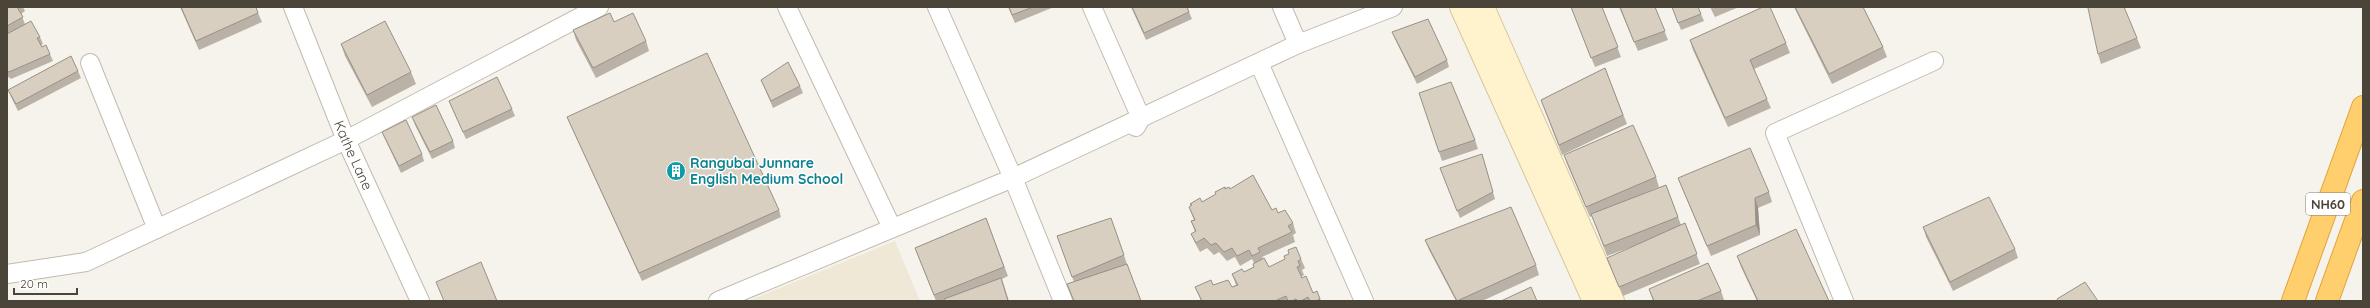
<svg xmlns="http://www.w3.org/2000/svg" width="2370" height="308" font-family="Quicksand,sans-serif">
	<rect width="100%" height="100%" fill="#f6f3ec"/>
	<path fill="#efe8d6" d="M895 241 920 301H748Z"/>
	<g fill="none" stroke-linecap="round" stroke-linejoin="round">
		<g stroke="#c2bbae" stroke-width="20">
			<g id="street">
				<path id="s1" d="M293 7 346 140 420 301"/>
				<path d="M787 7 892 228"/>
				<path d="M1092 7 1141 118 1136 127"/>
				<path d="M1282 7 1298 44"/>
				<path d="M90 63 157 229"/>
				<path d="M1259 63 1364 301"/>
				<path d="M7 274 86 262 346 140 599 7"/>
				<path d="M718 301 1013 178 937 7"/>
				<path d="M1063 301 1013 178 1298 44 1393 7"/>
				<path d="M1844 301 1775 133 1934 61"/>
			</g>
		</g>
		<g stroke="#d6c79b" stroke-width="24">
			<path id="secondary" d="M1461 7 1594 301
				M1483 7 1613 301"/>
		</g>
		<g stroke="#e0a43c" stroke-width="24">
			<path id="highway" d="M2293 301 2363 107
				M2327 301 2363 201"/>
		</g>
		<use href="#street" stroke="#fff" stroke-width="18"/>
		<use href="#secondary" stroke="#fff3cd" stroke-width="22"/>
		<use href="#highway" stroke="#ffcf6e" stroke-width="22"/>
	</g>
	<path fill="#bab2a6" d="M7 7H23L25 11 21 14 25 24 40 37 43 44 41 45 42 47 50 54 53 61 11 79 7 76Z
		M180 7 258 13 262 22 199 50 184 16Z
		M1008 7H1054L1015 23Z
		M1131 7H1187L1192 19 1146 40Z
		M1571 7H1602L1621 57 1595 67Z
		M1619 7H1655L1668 40 1638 51Z
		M1672 7H1698L1704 21 1681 30Z
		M1710 7H1739L1715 17Z
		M1794 7H1863L1883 47 1887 57 1832 84Z
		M614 22 646 41 649 51 596 78 576 40 573 30Z
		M1392 32 1447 60 1449 67 1417 84 1395 39Z
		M2137 38 2141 48 2101 64 2098 54Z
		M1690 40 1786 43 1790 53 1754 69 1767 99 1771 108 1728 127 1693 50Z
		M341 44 411 72 416 84 372 107 345 56Z
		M1605 68 1627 124 1562 155 1541 100Z
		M78 71 81 78 18 111 11 97 8 90Z
		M761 80 800 86 803 93 773 108Z
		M1419 93 1475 140 1478 149 1442 161Z
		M449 101 512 109 515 116 466 139 452 108Z
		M412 117 453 141 455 148 432 159 415 125Z
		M567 117 779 210 781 217 642 281 570 124Z
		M382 132 422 154 424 161 401 173 385 139Z
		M1564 155 1656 177 1659 187 1637 196 1666 185 1681 225 1685 223 1700 264 1623 296 1607 258 1639 244 1607 256 1592 216 1590 217 1567 164Z
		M1484 161 1495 199 1460 218 1440 168Z
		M1678 178 1769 192 1772 202 1758 208 1760 235 1711 256 1682 188Z
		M1225 187 1226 189H1230L1278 213 1293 223 1296 233 1293 235 1295 242 1262 257 1263 259 1269 267 1301 259 1305 268 1302 270 1304 275 1301 277 1313 293 1317 291 1321 301H1201L1195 287 1213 285 1232 287 1236 285 1232 274 1244 272 1254 267V263L1252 259 1240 266 1235 257 1227 261 1219 252 1214 255 1207 248 1200 252 1195 243 1191 234 1195 232 1191 221 1194 220 1189 207 1191 206 1190 204 1202 202 1216 194 1215 192Z
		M986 218 1008 276 1002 279 1009 301H936L915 248Z
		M1111 218 1127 264 1141 301H1074L1067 284 1074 282 1057 236Z
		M1923 227 2015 249 2018 258 1953 291 1926 237Z
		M1425 240 1536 265 1539 275 1482 301H1456L1429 250Z
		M1737 256 1829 301H1757L1741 267Z
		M1649 289 1721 291 1724 300 1722 301H1653Z"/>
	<path fill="#979187" d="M1755 198 1758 208 1760 235 1756 225Z"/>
	<path fill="#d8cfc1" stroke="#979187" d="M7 7H18H17L23 17 7 26Z
		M181 7H256L258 13 196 41Z
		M1009 7H1033L1012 15Z
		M1132 7H1187L1189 12 1144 33Z
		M1571 7H1602L1618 47 1591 58Z
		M1620 7H1655L1665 31 1634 42Z
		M1672 7H1698L1701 14 1678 23Z
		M1763 7H1770L1786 43 1750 60 1767 99 1725 118 1690 40Z
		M1795 7H1863L1883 47 1829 74Z
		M2088 7H2124L2137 38 2098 54 2088 8Z
		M610 13 614 22 633 13 646 41 593 68 573 30Z
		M1428 19 1447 60 1415 77 1392 32Z
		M31 21 40 37 37 38 42 47 46 45 50 54 9 72 7 71V34Z
		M385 21 411 72 367 95 341 44Z
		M707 53 779 210 639 273 567 117Z
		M71 56 78 71 16 104 8 90Z
		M788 62 800 86 771 101 761 80Z
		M1605 68 1623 115 1559 145 1541 100Z
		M497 77 512 109 463 132 449 101Z
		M1451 82 1475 140 1439 152 1419 93Z
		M436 105 453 141 430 152 412 117Z
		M406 120 422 154 399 166 382 132Z
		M1633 125 1656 177 1586 207 1564 155Z
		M1750 148 1769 192 1755 198 1756 225 1707 246 1678 178Z
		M1482 154 1493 192 1457 211 1440 168Z
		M1253 175 1272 210 1276 208 1278 213 1285 210 1293 223 1288 226 1292 232 1258 248 1260 252 1252 256 1249 250 1237 256 1232 248 1224 252 1216 243 1211 245 1204 238 1196 243 1191 234 1196 231 1191 221 1195 220 1189 207 1192 205 1190 204 1200 198 1202 202 1216 194 1215 192 1225 187V189L1229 187 1230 189Z
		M1666 185 1678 217 1604 246 1591 214Z
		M1989 197 2015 249 1950 282 1923 227Z
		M1511 207 1536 265 1457 301 1425 240Z
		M986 218 1004 267 934 295 915 248Z
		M1111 218 1124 255 1072 277 1057 236Z
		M1685 223 1697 254 1619 287 1607 258Z
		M1796 229 1829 301H1758L1737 256Z
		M1296 247 1301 259 1298 261 1300 266 1297 267 1302 278 1306 276 1313 293 1317 291 1320 299 1316 301H1310L1308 297 1301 301H1297L1296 299 1292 301H1288L1286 296 1277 300 1278 301H1202L1195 287 1211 280 1213 285 1228 280 1232 287 1238 285 1232 274 1242 269 1244 272 1254 267 1253 264 1264 258 1269 267 1285 259 1284 256 1289 254 1288 250Z
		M481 262 497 301H444L436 282Z
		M1708 263 1721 291 1697 301H1654L1649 289Z
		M1127 264 1141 301H1074L1067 284Z
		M1001 278 1008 301H945L944 299Z
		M2085 282 2098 301H2058L2057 299Z
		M1531 287 1537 301H1501Z"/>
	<defs>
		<g id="building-disc" transform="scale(1)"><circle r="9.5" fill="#0f9aa8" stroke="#fff"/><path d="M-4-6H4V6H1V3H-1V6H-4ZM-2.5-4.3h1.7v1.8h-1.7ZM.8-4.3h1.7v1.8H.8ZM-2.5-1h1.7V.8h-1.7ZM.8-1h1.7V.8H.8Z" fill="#fff"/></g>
	</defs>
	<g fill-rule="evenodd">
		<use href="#building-disc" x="676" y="171"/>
	</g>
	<g text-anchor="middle" stroke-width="3" stroke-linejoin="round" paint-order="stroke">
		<rect fill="#fff" stroke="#817c74" stroke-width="1" x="2306" y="193" width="44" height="22" rx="3"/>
		<g font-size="13" font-weight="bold" fill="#4b4439">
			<text x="2328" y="209">NH60</text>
		</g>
		<g font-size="14" fill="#4b4439" stroke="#fff">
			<text dy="5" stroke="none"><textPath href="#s1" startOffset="160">Kathe Lane</textPath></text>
		</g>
		<g font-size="14" font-weight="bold" fill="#0d838f" stroke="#fff" text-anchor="start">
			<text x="690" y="168">Rangubai Junnare<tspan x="690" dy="16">English Medium School</tspan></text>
		</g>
	</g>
	<rect width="2370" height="308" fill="none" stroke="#4b4439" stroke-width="16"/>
	<path d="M14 288v6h63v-6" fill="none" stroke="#4b4439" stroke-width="2"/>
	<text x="20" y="288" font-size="12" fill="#4b4439" stroke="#ffffff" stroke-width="3" paint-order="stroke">20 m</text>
</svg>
